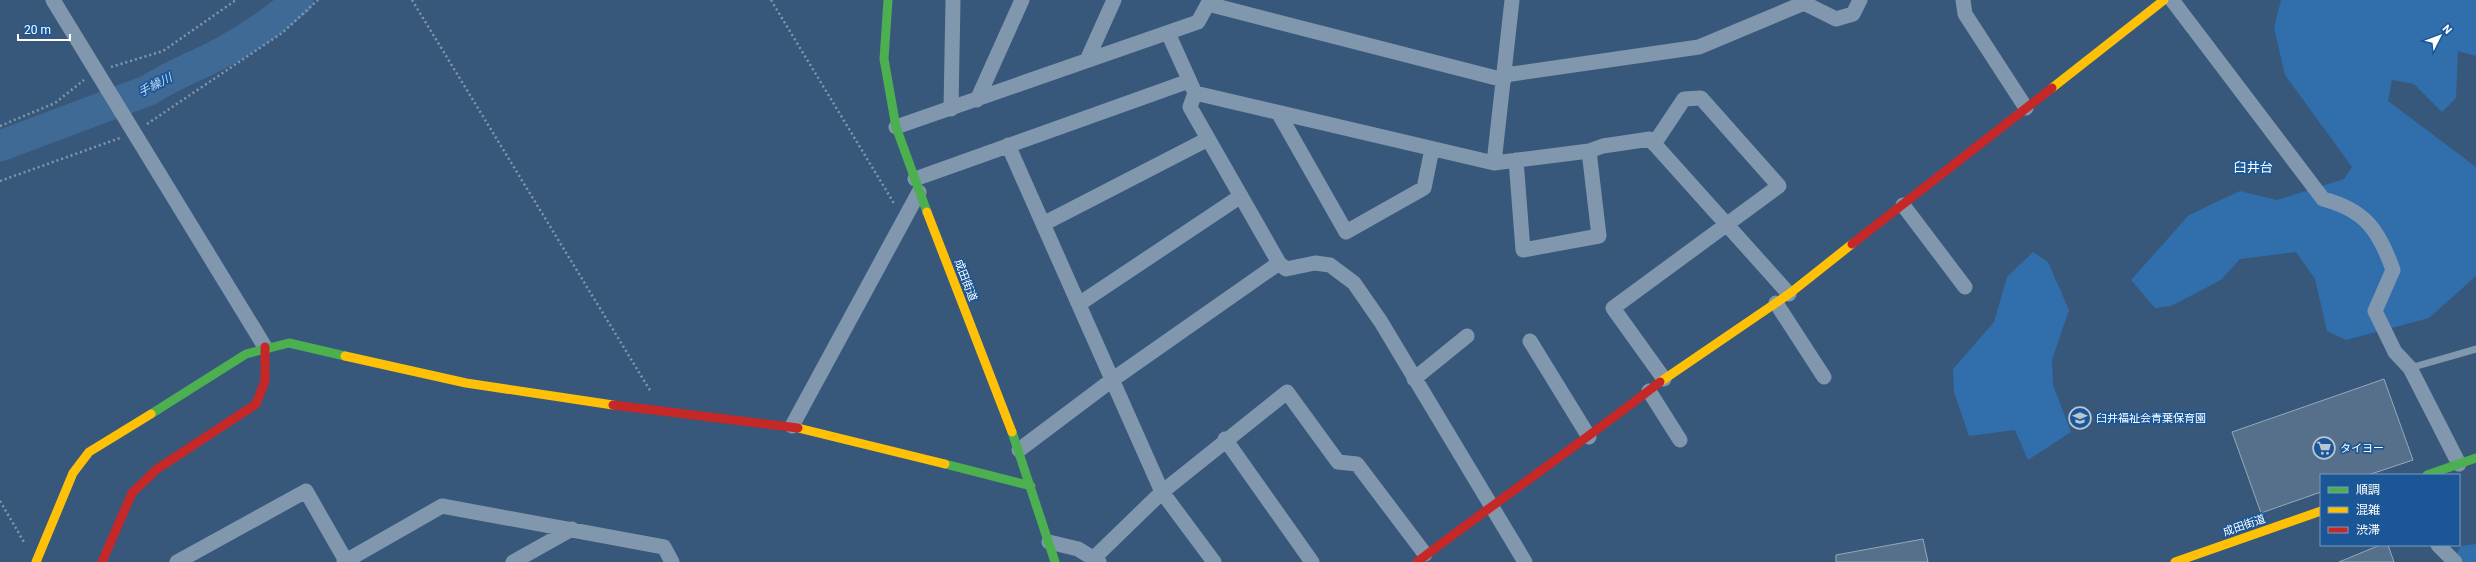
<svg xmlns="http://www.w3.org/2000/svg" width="2476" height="562" font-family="Roboto,'Noto Sans JP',sans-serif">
	<rect width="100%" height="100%" fill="#37587b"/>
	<path fill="#306eac" d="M2281 0H2476V56L2458 51 2456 98 2442 112 2414 84 2392 80 2388 101 2476 167V276L2429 318 2346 340 2327 331 2315 279 2296 252 2240 259 2221 280 2171 306 2155 308 2131 280 2189 215 2240 191 2277 200 2344 179 2352 167 2285 75 2274 28Z
		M2033 252 2048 262 2069 310 2052 360 2053 385 2071 432 2028 460 2015 430 1969 436 1954 392 1953 369 1994 322 2007 277Z
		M2476 544V562H2453L2461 546Z"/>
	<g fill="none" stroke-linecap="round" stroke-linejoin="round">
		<path stroke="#406a96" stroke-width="31" d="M0 146 149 90C173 74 200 65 225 51 251 37 276 19 298 0"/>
	</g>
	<path fill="#56708b" stroke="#95a8bb" d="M2384 379 2413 460 2368 475H2321V492L2261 513 2232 432Z
		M1923 539 1928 562H1836V555Z
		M2380 545H2388L2394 562H2339Z"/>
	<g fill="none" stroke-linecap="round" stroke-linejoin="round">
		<path stroke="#8197ad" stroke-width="2.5" stroke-dasharray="2 3" stroke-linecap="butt" d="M412 0 651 392
			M771 0 895 205
			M111 67 163 51 236 0
			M147 124 282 33 318 0
			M0 126 55 103 84 80
			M0 181 120 138
			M0 501 24 542"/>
		<path stroke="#8197ad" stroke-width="7" d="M2410 368 2476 349"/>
		<path stroke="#8197ad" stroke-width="15" d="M53 0 265 347
			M1963 0 1965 14 2026 108
			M2172 0 2323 199C2365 210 2379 230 2393 270L2375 311 2395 352 2410 368 2459 464
			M1208 4 1504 80
			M1168 33 1195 93 1494 163 1589 151 1603 146 1650 139 1789 294
			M1087 60 1114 0
			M1505 75 1699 47 1804 3 1836 19 1853 14 1860 0
			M977 100 1022 0
			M951 109 953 0
			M1279 114 1346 232 1424 188 1432 149
			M896 127 1198 22 1210 0
			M1654 144 1684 99 1701 98 1779 186 1613 308 1664 379
			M1008 145 1162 492 1214 562
			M1516 160 1523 250 1599 236 1589 151
			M1494 163 1512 0
			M915 179 1189 81
			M1903 205 1965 287
			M1043 224 1208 139
			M1279 263 1286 269 1315 263 1330 265 1354 283 1381 322 1525 562
			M1776 303 1824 377
			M1079 304 1241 196
			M1530 341 1589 437
			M1414 379 1467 336
			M1649 391 1680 440
			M792 426 919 192
			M1225 439 1312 562
			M1019 450 1112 380 1279 263 1190 107 1195 93
			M1049 542 1078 549 1099 562
			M2438 545 2455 562
			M1094 558 1162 492 1287 392 1338 462 1357 464 1425 554
			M177 562 306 491 346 561
			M344 562 442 506 664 547 672 562
			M513 562 572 529"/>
		<path stroke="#4caf50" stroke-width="9" d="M888 0 884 59 896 127 927 212
			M151 414 246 354 289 343 345 356
			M1012 432 1055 562
			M945 464 1031 486
			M2427 475 2476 458"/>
		<path stroke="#ffc107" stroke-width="9" d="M2052 88 2164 0
			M927 212 1012 432
			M345 356 466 383 613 405
			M1660 382 1789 294 1852 244
			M798 428 945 464
			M36 562 73 473 89 452 151 414
			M2175 562 2321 511"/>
		<path stroke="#c62828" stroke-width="9" d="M1852 244 2052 88
			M613 405 798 428
			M102 562 132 493 157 469 256 404 265 381V347
			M1417 562C1497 501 1580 444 1660 382"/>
	</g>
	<defs>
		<g id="school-ring" transform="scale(1.15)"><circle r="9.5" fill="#1b5797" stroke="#b9c5d1" stroke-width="1.5"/><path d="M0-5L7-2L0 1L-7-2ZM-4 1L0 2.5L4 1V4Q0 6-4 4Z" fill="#b9c5d1"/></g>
		<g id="supermarket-ring" transform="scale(1.15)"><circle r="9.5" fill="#1b5797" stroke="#b9c5d1" stroke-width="1.5"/><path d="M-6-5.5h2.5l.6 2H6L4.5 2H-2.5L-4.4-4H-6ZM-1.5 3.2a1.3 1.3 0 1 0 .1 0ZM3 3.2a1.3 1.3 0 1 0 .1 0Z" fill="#b9c5d1"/></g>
	</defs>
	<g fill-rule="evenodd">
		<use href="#school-ring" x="2080" y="418"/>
		<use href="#supermarket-ring" x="2324" y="448"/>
	</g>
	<g text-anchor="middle" stroke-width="3.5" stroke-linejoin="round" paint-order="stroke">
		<g font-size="11" fill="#fff" stroke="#1b5797">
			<text transform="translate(966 280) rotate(69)" y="4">成田街道</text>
			<text transform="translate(2244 525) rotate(-19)" y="4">成田街道</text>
		</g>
		<g font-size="11" fill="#fff" stroke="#1b5797" text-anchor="start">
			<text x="2096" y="422">臼井福祉会青葉保育園</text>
			<text x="2340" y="452">タイヨー</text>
		</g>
		<g font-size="12" font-style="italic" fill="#bbd9f7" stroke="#1b5797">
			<text transform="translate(155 85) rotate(-27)" y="4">手繰川</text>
		</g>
		<g font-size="13" fill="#fff" stroke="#1b5797">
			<text x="2253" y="172">臼井台</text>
		</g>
	</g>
	<rect x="2320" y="474" width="140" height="72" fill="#1b5797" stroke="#769ac1"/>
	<rect x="2328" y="487" width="20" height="6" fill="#4caf50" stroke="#769ac1"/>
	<text x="2356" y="494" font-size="12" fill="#ffffff">順調</text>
	<rect x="2328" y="507" width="20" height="6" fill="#ffc107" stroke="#769ac1"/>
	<text x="2356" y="514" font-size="12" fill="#ffffff">混雑</text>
	<rect x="2328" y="527" width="20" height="6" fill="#c62828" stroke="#769ac1"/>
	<text x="2356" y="534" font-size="12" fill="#ffffff">渋滞</text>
	<g transform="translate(2440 36) rotate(48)" stroke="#1b5797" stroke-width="3" paint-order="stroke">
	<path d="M0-3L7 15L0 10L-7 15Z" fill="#ffffff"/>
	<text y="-6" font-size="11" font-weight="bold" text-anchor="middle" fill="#ffffff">N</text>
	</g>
	<path d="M18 34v6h52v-6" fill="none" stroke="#ffffff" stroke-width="2"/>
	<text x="24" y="34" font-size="12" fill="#ffffff" stroke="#1b5797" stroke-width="3" paint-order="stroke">20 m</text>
</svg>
